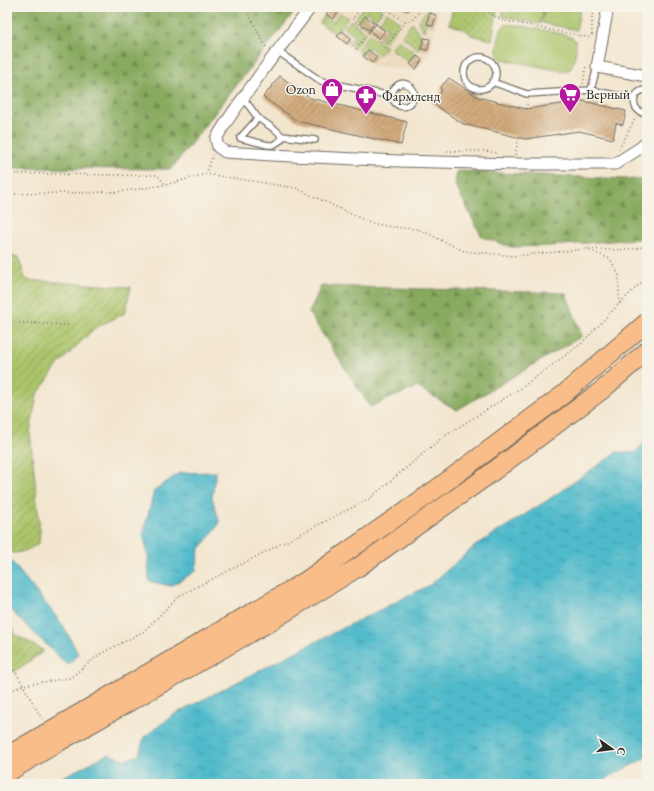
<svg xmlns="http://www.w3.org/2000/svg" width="654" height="791" font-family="'EB Garamond',serif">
	<defs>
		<pattern id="grass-dots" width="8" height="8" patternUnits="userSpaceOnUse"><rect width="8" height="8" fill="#abc46a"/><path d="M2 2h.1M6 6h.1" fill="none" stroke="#8b9f57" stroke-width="1.8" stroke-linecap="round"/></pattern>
		<pattern id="forest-firs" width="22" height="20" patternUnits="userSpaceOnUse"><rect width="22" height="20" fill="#88aa5e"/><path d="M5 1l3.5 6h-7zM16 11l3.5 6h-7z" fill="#6f8b4e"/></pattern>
		<pattern id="garden-furrows" width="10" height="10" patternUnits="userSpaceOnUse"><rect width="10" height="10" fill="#abc46a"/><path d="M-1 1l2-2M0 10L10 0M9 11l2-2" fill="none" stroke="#8b9f57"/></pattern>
		<pattern id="water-ripples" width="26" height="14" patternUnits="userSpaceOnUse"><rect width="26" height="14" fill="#4fbacb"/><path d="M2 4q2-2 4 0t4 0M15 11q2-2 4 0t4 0" fill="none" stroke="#4297a5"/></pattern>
		<pattern id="building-hatch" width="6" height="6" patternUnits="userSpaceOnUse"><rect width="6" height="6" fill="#d2aa7d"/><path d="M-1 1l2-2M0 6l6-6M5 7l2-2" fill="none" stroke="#ab8b67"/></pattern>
	</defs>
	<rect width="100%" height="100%" fill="#f7f3e8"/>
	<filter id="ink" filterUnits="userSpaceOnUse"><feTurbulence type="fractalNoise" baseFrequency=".025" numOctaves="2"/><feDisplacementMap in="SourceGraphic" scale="8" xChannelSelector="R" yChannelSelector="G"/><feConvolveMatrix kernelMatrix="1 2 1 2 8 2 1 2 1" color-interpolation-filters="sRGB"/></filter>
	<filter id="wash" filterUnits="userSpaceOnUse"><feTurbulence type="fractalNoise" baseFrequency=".012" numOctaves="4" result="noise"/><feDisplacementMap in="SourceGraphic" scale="16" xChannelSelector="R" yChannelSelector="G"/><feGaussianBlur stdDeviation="0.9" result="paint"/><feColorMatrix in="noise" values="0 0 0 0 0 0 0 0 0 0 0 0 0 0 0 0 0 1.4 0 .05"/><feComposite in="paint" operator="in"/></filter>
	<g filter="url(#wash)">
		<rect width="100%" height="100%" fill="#f3e6cf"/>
		<path fill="#ead8ba" d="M329 7H439L430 53 416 71 371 65 317 23Z"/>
		<path fill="url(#grass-dots)" stroke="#6b784a" d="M364 7H381L383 9 375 19 367 12 360 22 355 18Z
			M429 7H430L424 31 418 22Z
			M453 7H498L492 40 471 35C466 28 457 27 449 24Z
			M387 12 400 23 385 42 380 38 388 29 379 22Z
			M340 13 348 18 336 34 320 23 325 16 333 22Z
			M351 20 366 33 354 48 349 44 355 36 344 28Z
			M412 23 422 37 419 50 402 36Z
			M369 34 386 47 379 55 369 47 363 55 357 50Z
			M398 40 416 54 409 62 391 49Z"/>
		<path fill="url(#forest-firs)" stroke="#5a6a44" d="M7 7H298L171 169 7 168Z
			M457 171 647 180V238L551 246 511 247 482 237 455 185Z
			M321 286 566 293 582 336 457 410 417 387 370 407 309 313Z"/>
		<path fill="url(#garden-furrows)" stroke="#6b784a" d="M7 255 18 257 26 280 131 287 125 313 95 328 58 365 37 395 30 432 40 531 39 543C30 549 23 553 12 553L7 544Z
			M7 619 16 635 44 651 15 671 7 675Z"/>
		<path fill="#abc46a" stroke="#6b784a" d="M504 7H544L540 24 502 16Z
			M545 7H566L580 10 576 30 542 23Z
			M510 24 564 34C567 36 573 37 575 40 578 45 574 65 570 69 567 71 564 71 561 71L501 59C499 57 497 54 497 51 497 46 500 32 502 28 504 25 507 25 510 24Z"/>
		<path fill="url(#water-ripples)" stroke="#3d727b" d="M647 439V757L611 776 600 784H49L108 754 125 760 139 755 144 737 175 714 313 643 430 585 475 546 548 500 617 452 635 453Z
			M216 472 212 498 220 523 199 550 196 571 171 586 149 581 148 554 143 534 154 491 179 473Z
			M7 556 63 625 78 654 68 665 16 616 7 604Z"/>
		<g id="blocks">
			<path fill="url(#building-hatch)" d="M332 7H337L340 9 333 19 326 14Z
				M402 7H411L408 11Z
				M429 13 436 15 433 26 427 24Z
				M365 16 374 23 369 30 360 23Z
				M376 24 385 31 379 38 370 31Z
				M342 31 351 38 347 44 337 36Z
				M424 38 430 39 428 50 421 49Z
				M368 50 377 57 372 63 363 56Z
				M417 56 422 60 416 69 410 64Z
				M280 76 310 98 407 122 401 145 297 121 263 97Z
				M449 78 478 97 526 109 583 101 626 111 623 125 616 123 613 139 579 131 525 139 463 124 432 103 442 91 440 88Z"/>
		</g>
	</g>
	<g filter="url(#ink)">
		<use href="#blocks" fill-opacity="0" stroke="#716c64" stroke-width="1"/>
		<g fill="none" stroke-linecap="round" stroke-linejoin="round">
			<g stroke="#716c64" stroke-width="8">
				<path id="lane" d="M277 51 321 81 391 96C401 121 426 95 408 85 399 80 393 88 391 96
					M464 73a16 16 0 1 1 32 0a16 16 0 1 1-32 0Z
					M492 82 527 94 591 90 597 67
					M591 90 634 99
					M647 90C631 89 629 112 647 114
					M243 98 258 118 277 131 282 136 281 140 273 145H268L240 138 258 118
					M282 136 315 140"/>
			</g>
			<g stroke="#716c64" stroke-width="13">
				<path id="street" d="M311 7C292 32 272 57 254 83 241 101 227 119 216 139L218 147 225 152 271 155 399 161 517 164H615L640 148 647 142
					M608 7 597 67 647 76"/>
			</g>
			<g stroke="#716c64" stroke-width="20">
				<path id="primary" d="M7 756 304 582 435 490 564 394 647 322
					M7 773 57 743 266 624 357 568 487 476 602 390 647 351"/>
			</g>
			<path stroke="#716c64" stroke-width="1.5" stroke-dasharray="1 3" stroke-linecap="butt" d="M245 7 266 47
				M362 7 352 19 387 45 406 21
				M482 7 501 20 592 38
				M592 35V18L593 7
				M356 49 387 9C393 13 404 25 412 20 416 17 419 11 422 7
				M583 84 586 66
				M526 109 528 102
				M619 149 636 117
				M447 151H485L497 153
				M515 155 519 137
				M7 174C57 173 107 176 157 175L165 184
				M206 174 213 155
				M7 194 117 192 165 185 206 174 296 188 370 223 392 227 418 229 464 251 514 256 587 249 610 259 619 275V304
				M589 249C609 250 628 251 647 246
				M7 322 70 325
				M7 666 15 671 42 719
				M7 693 23 685 70 678 100 654 143 632 179 596 369 499 443 437 521 388 582 343 619 304 647 277"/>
			<use href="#lane" stroke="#fff" stroke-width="5.5"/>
			<use href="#street" stroke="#fff" stroke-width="11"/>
			<use href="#primary" stroke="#f8bd88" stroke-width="18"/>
		</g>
	</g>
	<defs>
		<g id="shop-pin" transform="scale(1.15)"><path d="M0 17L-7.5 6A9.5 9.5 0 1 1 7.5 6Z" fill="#b5179e" stroke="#f7f3e8"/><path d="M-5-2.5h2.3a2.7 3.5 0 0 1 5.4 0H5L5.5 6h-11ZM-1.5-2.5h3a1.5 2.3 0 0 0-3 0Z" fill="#fff"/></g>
		<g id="supermarket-pin" transform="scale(1.15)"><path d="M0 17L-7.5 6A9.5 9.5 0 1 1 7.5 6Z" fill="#b5179e" stroke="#f7f3e8"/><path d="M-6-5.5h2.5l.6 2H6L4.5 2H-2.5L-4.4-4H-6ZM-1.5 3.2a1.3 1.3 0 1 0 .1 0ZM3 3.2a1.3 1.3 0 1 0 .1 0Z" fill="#fff"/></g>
		<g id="pharmacy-pin" transform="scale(1.15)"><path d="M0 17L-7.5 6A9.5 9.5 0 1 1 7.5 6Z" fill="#b5179e" stroke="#f7f3e8"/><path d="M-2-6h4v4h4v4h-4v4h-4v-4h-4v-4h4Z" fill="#fff"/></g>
	</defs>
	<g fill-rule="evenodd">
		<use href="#shop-pin" x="332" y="89"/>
		<use href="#supermarket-pin" x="570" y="94"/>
		<use href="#pharmacy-pin" x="366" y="96"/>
	</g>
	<g text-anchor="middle" stroke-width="3" stroke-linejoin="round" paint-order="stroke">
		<g font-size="14" fill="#2b2b2b" stroke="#f7f3e8" text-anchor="start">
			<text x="316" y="94" text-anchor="end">Ozon</text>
			<text x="586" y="99">Верный</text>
			<text x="382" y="101">Фармленд</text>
		</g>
	</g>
	<rect width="654" height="791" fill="none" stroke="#f7f3e8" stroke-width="24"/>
	<g transform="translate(612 749) rotate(104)" stroke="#f7f3e8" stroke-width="3" paint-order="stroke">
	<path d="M0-3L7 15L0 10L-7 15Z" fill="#2b2b2b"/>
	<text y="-6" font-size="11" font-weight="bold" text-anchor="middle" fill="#2b2b2b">С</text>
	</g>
</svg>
